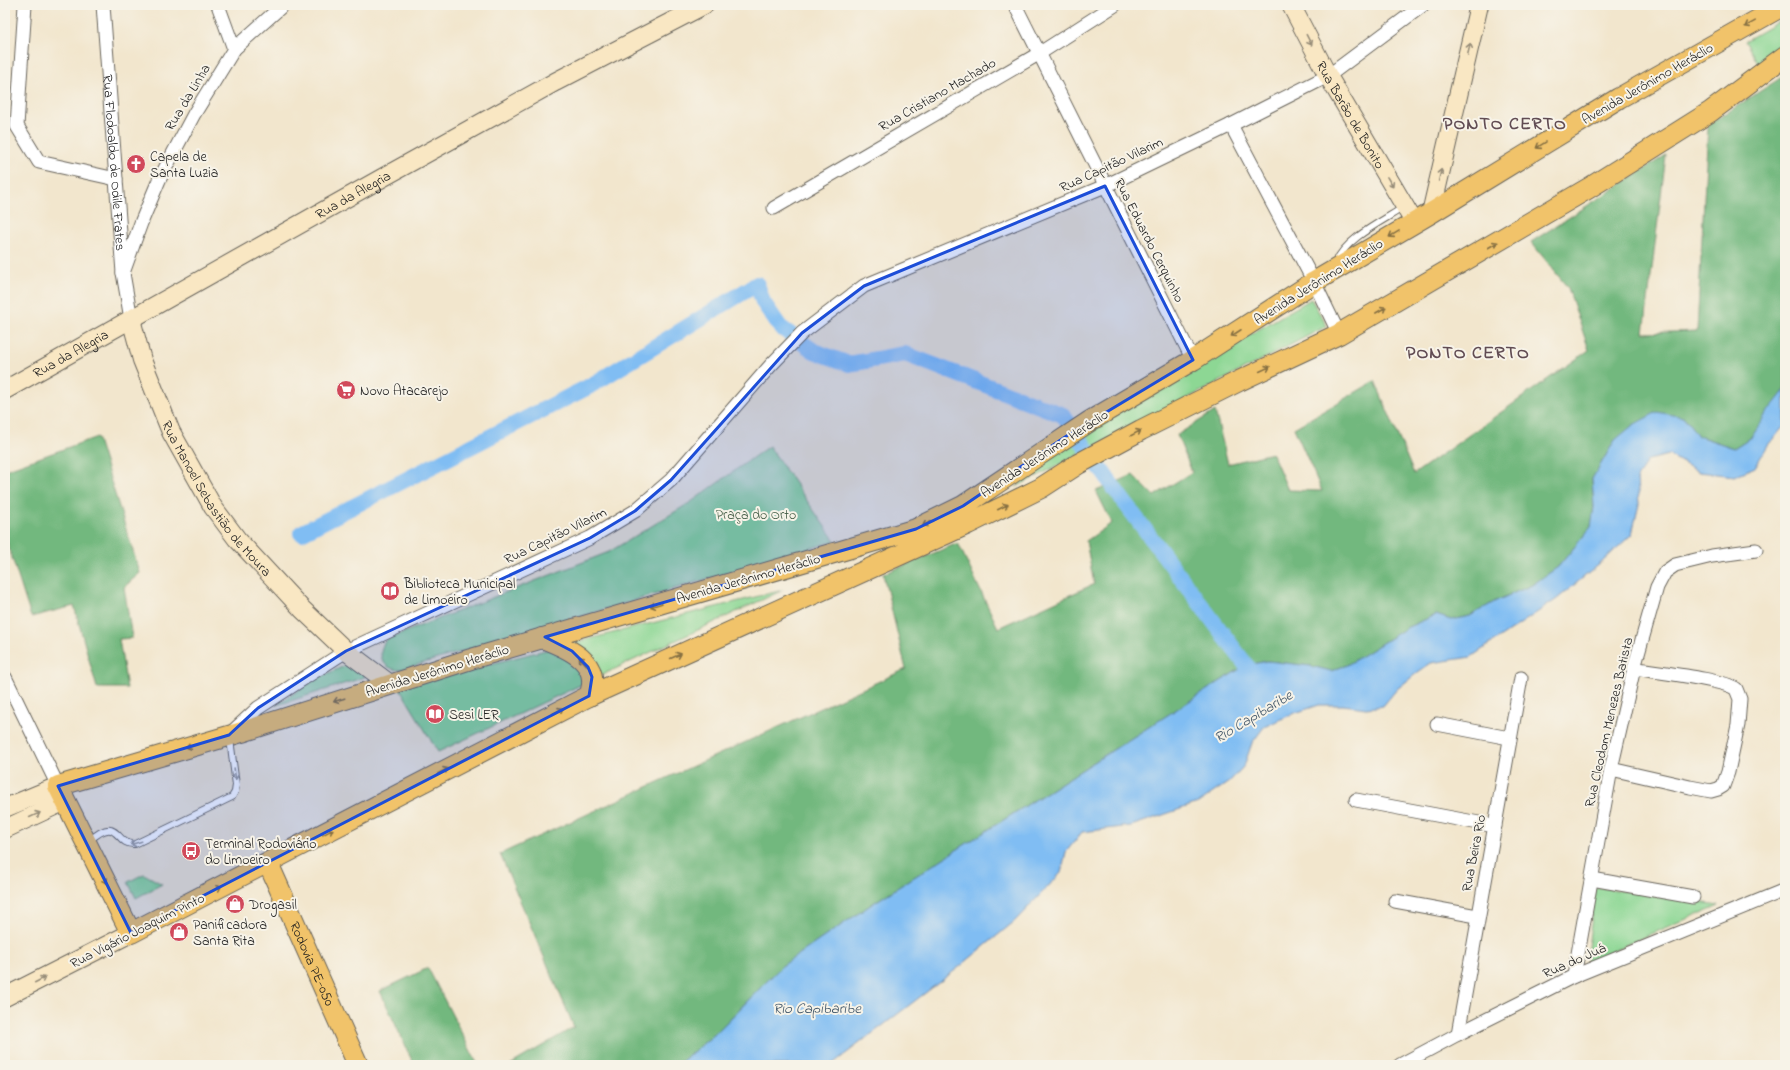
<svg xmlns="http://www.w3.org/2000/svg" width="1790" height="1070" font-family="'Indie Flower',sans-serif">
	<rect width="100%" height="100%" fill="#f7f3e8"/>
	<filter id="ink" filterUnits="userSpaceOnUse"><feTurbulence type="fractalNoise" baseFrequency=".025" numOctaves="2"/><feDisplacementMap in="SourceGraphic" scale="8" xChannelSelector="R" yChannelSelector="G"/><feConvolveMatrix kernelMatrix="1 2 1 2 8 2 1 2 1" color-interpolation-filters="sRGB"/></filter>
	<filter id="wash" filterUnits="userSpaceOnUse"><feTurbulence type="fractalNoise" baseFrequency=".012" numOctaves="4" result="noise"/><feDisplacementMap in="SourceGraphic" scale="16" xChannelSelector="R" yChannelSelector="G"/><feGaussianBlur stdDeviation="0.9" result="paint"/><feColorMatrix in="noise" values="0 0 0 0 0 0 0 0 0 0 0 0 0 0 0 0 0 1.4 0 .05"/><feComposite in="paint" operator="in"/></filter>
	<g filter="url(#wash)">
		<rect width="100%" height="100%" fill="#f2e6cd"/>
		<path fill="#8dd794" stroke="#547a58" d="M1785 18V46L1759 65 1745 41Z
			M1311 299 1327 326 1016 487 1032 470 1103 420Z
			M769 446 835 541 400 670C382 670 375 652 387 639L609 552 691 502Z
			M783 590 438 752 399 687Z
			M347 665H357L363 670 365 677 275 706 315 679Z
			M144 874 162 884 136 898 128 882Z
			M1596 887 1719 905 1586 962Z"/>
		<path fill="#72b87e" stroke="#476a4d" d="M1785 75V390L1751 437 1734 448 1698 436 1684 417 1615 440 1592 479 1594 507 1591 527 1558 567 1532 585 1496 601 1470 616 1451 620 1436 615 1408 627 1347 665 1331 671 1311 666 1268 661 1246 665 872 904 782 966 715 1034 677 1065H510L574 1027 500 854 906 669 883 574 958 543 998 628 1094 584 1086 541 1112 523 1096 491 1133 475 1154 496 1192 472 1177 435 1215 411 1228 464 1272 453 1288 490 1322 491 1294 428 1375 381 1414 474 1589 350 1568 288 1531 242 1666 155 1644 333 1697 331 1708 125Z
			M97 437 140 573 124 587 132 638 119 639 127 688H97L74 606 31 617 5 536V470Z
			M428 968 478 1065H414L380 991Z"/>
		<path fill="#80bdf3" stroke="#4e6c88" d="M1785 390V425L1768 445 1755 467 1734 476 1699 472 1669 455 1648 460 1637 478 1639 504 1632 534 1601 563 1557 599 1471 657 1431 663 1418 672 1397 689 1383 706 1366 708 1343 705H1319L1292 714 1264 727 1252 743 1244 766 1229 782 1198 803 1131 826 1082 832 1066 852 1061 873 1015 921 958 968 831 1065H677L715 1034 782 966 872 904 1246 665 1268 661 1311 666 1331 671 1347 665 1408 627 1436 615 1451 620 1470 616 1496 601 1532 585 1558 567 1591 527 1594 507 1592 479 1615 440 1633 425 1657 412 1684 417 1698 436 1734 448 1751 437 1766 414Z"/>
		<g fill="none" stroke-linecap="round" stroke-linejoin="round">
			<path stroke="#80bdf3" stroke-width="16" d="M301 533 590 386 757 284 763 302 780 327 814 351 849 364 905 354 1063 415 1119 495 1246 665 1260 681"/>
		</g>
	</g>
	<g filter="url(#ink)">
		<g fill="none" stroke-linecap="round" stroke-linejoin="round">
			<g stroke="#67635a" stroke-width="8">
				<path id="lane" d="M1336 262C1346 238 1383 221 1404 207
					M89 841C120 813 114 846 135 844L232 797 235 792 236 785 230 739"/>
			</g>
			<g stroke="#67635a" stroke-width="15">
				<g id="street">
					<path d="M25 5 17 126 39 162 116 179"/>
					<path id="s1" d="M103 5 123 273 131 319"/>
					<path d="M218 5 234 49"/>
					<path d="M1015 5 1193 360"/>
					<path d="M1231 125 1314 282 1339 334"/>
					<path d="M774 208 1040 53 1115 5"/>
					<path d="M123 273 141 223 159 180 194 114 234 49 283 5"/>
					<path d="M5 677 58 786"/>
					<path d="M1437 724 1509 738"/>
					<path d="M232 732 258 708 346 651 590 538 635 511 671 480 771 365 802 333 864 286 1105 186 1231 125 1328 76 1423 5"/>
					<path d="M1611 769 1690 787 1711 791 1718 789 1723 786 1728 772 1738 725 1740 699 1736 689C1723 679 1654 672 1634 668"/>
					<path d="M1356 800 1495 826"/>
					<path d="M1592 879 1693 897"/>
					<path d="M1395 901 1477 916"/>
					<path d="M1574 976 1611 769 1634 668 1657 587 1665 572 1675 565 1712 556 1756 550"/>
					<path d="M1458 1034 1521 678"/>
					<path d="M1400 1065 1458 1034 1574 976 1785 890"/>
				</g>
			</g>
			<g stroke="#67635a" stroke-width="20">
				<g id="secondary">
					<path id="s2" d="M1291 5 1328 76 1414 222"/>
					<path d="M1431 213 1479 5"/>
					<path id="s3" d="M131 319 142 360 171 432 213 507 237 539 302 609 346 651 390 684"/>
					<path id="s4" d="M5 390 382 178 555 82 704 5"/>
					<path d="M5 808 58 786"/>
					<path d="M5 829 65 801"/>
					<path d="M5 997 131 933"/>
				</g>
			</g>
			<g stroke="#67635a" stroke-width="22">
				<g id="primary">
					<path d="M1784 5 1619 98 1431 213 1314 282 1193 360 1090 421 963 506 916 529 471 659 242 732 58 786 131 933 589 696 968 524 1041 488 1078 464 1141 430 1239 381 1339 334 1589 188 1710 112 1785 56"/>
					<path d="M542 638C568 648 603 662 589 696"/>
					<path id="s5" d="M268 863 358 1065"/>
				</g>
			</g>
			<use href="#lane" stroke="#fff" stroke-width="6"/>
			<use href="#street" stroke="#fff" stroke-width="13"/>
			<use href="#secondary" stroke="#f9e7c3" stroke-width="18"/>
			<use href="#primary" stroke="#f1c36a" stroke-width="20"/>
		</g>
		<defs><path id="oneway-shaft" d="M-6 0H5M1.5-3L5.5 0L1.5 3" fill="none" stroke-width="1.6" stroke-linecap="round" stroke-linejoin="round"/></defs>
		<g stroke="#867043">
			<use href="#oneway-shaft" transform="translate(1750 24) rotate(151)"/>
			<use href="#oneway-shaft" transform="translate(1541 145) rotate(148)"/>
			<use href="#oneway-shaft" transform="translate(1394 234) rotate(149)"/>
			<use href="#oneway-shaft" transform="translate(1493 245) rotate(-30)"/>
			<use href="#oneway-shaft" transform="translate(1381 310) rotate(-30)"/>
			<use href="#oneway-shaft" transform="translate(1236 333) rotate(147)"/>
			<use href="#oneway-shaft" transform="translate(1265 369) rotate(-25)"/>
			<use href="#oneway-shaft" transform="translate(1136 433) rotate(-28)"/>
			<use href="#oneway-shaft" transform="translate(1003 507) rotate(-27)"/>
			<use href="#oneway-shaft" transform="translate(928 523) rotate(155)"/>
			<use href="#oneway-shaft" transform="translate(656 605) rotate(164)"/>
			<use href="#oneway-shaft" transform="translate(676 656) rotate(-24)"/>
			<use href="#oneway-shaft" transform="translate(583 661) rotate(-133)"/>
			<use href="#oneway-shaft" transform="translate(339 700) rotate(162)"/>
			<use href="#oneway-shaft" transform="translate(558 711) rotate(-27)"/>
			<use href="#oneway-shaft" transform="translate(192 746) rotate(164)"/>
			<use href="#oneway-shaft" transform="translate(443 771) rotate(-28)"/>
			<use href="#oneway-shaft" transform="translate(328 832) rotate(-28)"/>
			<use href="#oneway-shaft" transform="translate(104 878) rotate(63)"/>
			<use href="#oneway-shaft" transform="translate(216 889) rotate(-27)"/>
		</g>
		<g stroke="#968c78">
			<use href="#oneway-shaft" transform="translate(1309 40) rotate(63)"/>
			<use href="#oneway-shaft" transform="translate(1469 49) rotate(-77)"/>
			<use href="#oneway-shaft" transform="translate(1440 175) rotate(-77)"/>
			<use href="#oneway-shaft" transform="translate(1390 182) rotate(59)"/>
			<use href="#oneway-shaft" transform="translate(35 815) rotate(-25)"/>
			<use href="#oneway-shaft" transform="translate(40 980) rotate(-27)"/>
		</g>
		<g stroke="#999">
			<use href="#oneway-shaft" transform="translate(235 774) rotate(82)"/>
			<use href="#oneway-shaft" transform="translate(136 843) rotate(163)"/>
		</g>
	</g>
	<path fill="#1d4ed8" fill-opacity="0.2" stroke="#1d4ed8" stroke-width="3" stroke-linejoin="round" d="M1105 186 1193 360 1065 437 963 506 916 529 545 637 572 651 588 667 592 677 589 696 131 933 58 786 229 735 258 708 346 651 590 538 635 511 671 480 802 333 864 286Z"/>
	<defs>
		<g id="church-disc" transform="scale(1)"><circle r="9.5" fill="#d1495b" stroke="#f7f3e8"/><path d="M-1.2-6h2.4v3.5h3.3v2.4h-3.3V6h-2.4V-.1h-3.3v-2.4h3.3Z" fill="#fff"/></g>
		<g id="supermarket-disc" transform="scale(1)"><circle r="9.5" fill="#d1495b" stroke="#f7f3e8"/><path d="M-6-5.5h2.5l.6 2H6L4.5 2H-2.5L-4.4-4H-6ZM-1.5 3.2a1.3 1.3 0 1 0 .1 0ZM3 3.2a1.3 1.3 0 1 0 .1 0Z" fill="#fff"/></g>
		<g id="library-disc" transform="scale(1)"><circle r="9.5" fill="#d1495b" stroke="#f7f3e8"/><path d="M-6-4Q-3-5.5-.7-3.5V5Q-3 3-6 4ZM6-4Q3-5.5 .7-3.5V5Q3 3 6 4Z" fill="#fff"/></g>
		<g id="bus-disc" transform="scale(1)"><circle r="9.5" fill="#d1495b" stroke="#f7f3e8"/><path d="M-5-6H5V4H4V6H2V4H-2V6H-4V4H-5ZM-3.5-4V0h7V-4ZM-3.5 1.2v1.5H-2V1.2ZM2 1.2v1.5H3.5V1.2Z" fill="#fff"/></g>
		<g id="shop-disc" transform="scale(1)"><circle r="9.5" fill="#d1495b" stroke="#f7f3e8"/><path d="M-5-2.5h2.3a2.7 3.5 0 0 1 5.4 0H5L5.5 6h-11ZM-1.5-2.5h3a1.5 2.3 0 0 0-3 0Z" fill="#fff"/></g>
	</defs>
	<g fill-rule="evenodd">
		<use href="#church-disc" x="136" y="164"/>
		<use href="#supermarket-disc" x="346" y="390"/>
		<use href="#library-disc" x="390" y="591"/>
		<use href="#library-disc" x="435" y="714"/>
		<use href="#bus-disc" x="191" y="851"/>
		<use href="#shop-disc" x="235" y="904"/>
		<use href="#shop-disc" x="179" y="932"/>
	</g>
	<g text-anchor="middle" stroke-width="4" stroke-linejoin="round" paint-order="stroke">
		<g font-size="14" fill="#1c1c1c" stroke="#f7f3e8">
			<text transform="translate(1647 83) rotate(-30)" y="5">Avenida Jerônimo Heráclio</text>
			<text transform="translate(937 94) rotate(-30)" y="5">Rua Cristiano Machado</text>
			<text transform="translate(187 97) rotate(-59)" y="5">Rua da Linha</text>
			<text dy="5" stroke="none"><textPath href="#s2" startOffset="125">Rua Barão de Bonito</textPath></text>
			<text dy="5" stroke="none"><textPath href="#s1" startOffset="158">Rua Flodoaldo de Odile Frates</textPath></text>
			<text transform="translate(1111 164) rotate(-25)" y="5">Rua Capitão Vilarim</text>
			<text dy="5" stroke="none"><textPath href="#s4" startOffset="399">Rua da Alegria</textPath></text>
			<text transform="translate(1150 240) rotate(63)" y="5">Rua Eduardo Cerquinho</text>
			<text transform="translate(1318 281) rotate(-32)" y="5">Avenida Jerônimo Heráclio</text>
			<text dy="5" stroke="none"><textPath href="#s4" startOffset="75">Rua da Alegria</textPath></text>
			<text transform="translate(1044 453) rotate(-33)" y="5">Avenida Jerônimo Heráclio</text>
			<text dy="5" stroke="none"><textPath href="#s3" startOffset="201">Rua Manoel Sebastião de Moura</textPath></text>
			<text transform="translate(555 535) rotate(-26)" y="5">Rua Capitão Vilarim</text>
			<text transform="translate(748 578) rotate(-16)" y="5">Avenida Jerônimo Heráclio</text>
			<text transform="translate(437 670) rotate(-17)" y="5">Avenida Jerônimo Heráclio</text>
			<text transform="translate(1608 722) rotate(-77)" y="5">Rua Cleodom Menezes Batista</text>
			<text transform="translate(1473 853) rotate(-79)" y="5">Rua Beira Rio</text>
			<text transform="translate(137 930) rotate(-27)" y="5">Rua Vigário Joaquim Pinto</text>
			<text transform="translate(1574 960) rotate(-24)" y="5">Rua do Juá</text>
			<text dy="5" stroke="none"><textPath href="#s5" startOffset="110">Rodovia PE-050</textPath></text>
		</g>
		<g font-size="14" fill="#1c1c1c" stroke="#f7f3e8" text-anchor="start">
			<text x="150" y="161">Capela de<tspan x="150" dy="16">Santa Luzia</tspan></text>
			<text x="360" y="395">Novo Atacarejo</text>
			<text x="404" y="588">Biblioteca Municipal<tspan x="404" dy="16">de Limoeiro</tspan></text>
			<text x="449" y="719">Sesi LER</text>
			<text x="205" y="848">Terminal Rodoviário<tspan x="205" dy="16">do Limoeiro</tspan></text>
			<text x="249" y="909">Drogasil</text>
			<text x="193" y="929">Panificadora<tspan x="193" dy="16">Santa Rita</tspan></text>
		</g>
		<g font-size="14" fill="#445d46" stroke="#f7f3e8">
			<text x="756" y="519">Praça do Orto</text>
		</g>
		<g font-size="15" font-style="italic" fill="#3f5467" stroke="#f7f3e8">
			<text transform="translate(1253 716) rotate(-31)" y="5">Rio Capibaribe</text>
			<text x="817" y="1013">Rio Capibaribe</text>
		</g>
		<g font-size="18" font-weight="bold" letter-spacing="1" fill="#614c53" stroke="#f7f3e8">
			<text x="1505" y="129">PONTO CERTO</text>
			<text x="1468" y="358">PONTO CERTO</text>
		</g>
	</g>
	<rect width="1790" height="1070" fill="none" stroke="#f7f3e8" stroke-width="20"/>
</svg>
